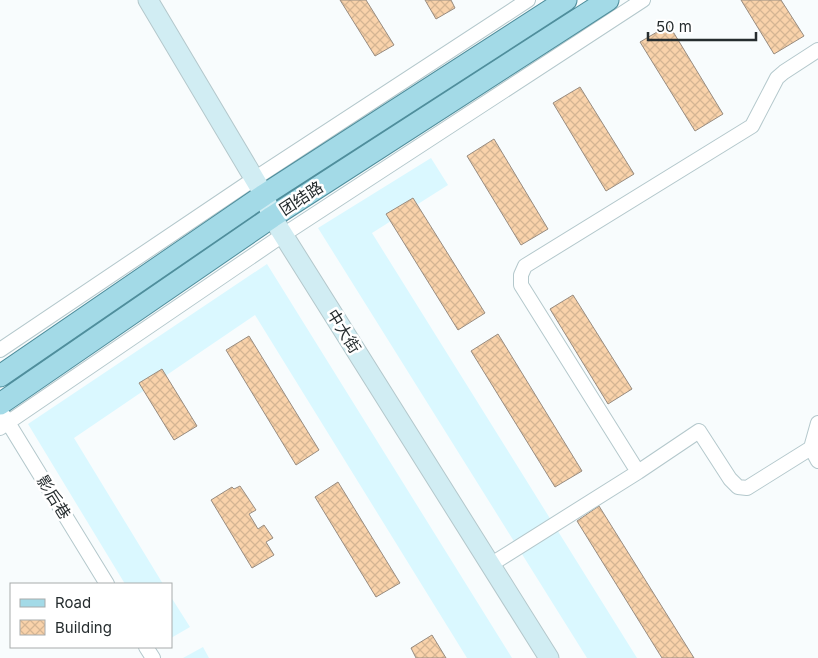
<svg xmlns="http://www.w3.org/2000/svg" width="818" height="658" font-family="Inter,'Noto Sans SC',sans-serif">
	<defs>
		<pattern id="building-cross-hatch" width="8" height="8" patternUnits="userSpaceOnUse" patternTransform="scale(1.25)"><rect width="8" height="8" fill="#f9d2aa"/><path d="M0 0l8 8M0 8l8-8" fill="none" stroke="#d5b593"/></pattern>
	</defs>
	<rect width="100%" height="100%" fill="#f8fcfd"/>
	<path fill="#daf8ff" d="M431 158 448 185 372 233 637 658H587L318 228Z
		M267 264 512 658H467L255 315 74 438 163 584H125L28 424Z
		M171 597 190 627 171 638Z
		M203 647 209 658H183Z"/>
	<path fill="url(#building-cross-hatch)" stroke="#988c80" d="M340 0H366L394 45 375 56Z
		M425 0H451L455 8 436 19Z
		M741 0H781L804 36 774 54Z
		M669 25 723 114 695 131 640 42Z
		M580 87 634 174 606 191 553 103Z
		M494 139 548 229 521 245 467 156Z
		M413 198 485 313 458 330 386 214Z
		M573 295 632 389 608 404 550 309Z
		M498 334 582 471 555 487 471 351Z
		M249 336 319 450 296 465 226 350Z
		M162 369 197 426 174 440 139 383Z
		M338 482 400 583 376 597 315 497Z
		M240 486 256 510 249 514 258 529 264 525 273 538 266 542 274 555 252 568 211 500 232 487 234 489Z
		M599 506 694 658H662L577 521Z
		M432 635 446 658H416L411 648Z"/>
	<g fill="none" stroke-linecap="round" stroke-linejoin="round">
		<g stroke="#b4c8cc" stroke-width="16">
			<path id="minor" d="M0 350 254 179 528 0
				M4 416 107 584
				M0 428 283 235 643 0
				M811 448 818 461
				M638 472 521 285V275L525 266 752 126 777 78 784 72 818 50
				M490 565 638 472 699 431 730 479 738 487 747 488 811 448 818 423
				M146 647 153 658"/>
		</g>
		<g stroke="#b4c8cc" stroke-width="21">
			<path id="secondary" d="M148 0 264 195 272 217 549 658"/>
		</g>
		<g stroke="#4f8e9c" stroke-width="23">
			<path id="primary" d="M0 376 264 195 566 0
				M0 404 272 217 608 0"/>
		</g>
		<use href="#minor" stroke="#fff" stroke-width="14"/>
		<use href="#secondary" stroke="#d1edf3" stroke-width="19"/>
		<use href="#primary" stroke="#a3dae7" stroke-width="21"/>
	</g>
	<g text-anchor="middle" stroke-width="5" stroke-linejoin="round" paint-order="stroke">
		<g font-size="16" fill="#262d2f" stroke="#fff">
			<text transform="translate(301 198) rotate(-33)" y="6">团结路</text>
			<text transform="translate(344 331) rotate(58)" y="6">中大街</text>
			<text transform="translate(54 497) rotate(58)" y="6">影后巷</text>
		</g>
	</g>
	<rect x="10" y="583" width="162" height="65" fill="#ffffff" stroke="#a8abac"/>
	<rect x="20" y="599" width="25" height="8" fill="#a3dae7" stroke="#a8abac"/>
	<text x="55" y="608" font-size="15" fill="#262d2f">Road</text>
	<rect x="20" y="620" width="25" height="15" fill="url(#building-cross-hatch)" stroke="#a8abac"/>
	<text x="55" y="633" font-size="15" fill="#262d2f">Building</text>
	<path d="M648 32v8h108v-8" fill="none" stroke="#262d2f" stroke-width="2.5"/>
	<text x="656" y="32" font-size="15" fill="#262d2f" stroke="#ffffff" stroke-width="4" paint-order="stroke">50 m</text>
</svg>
